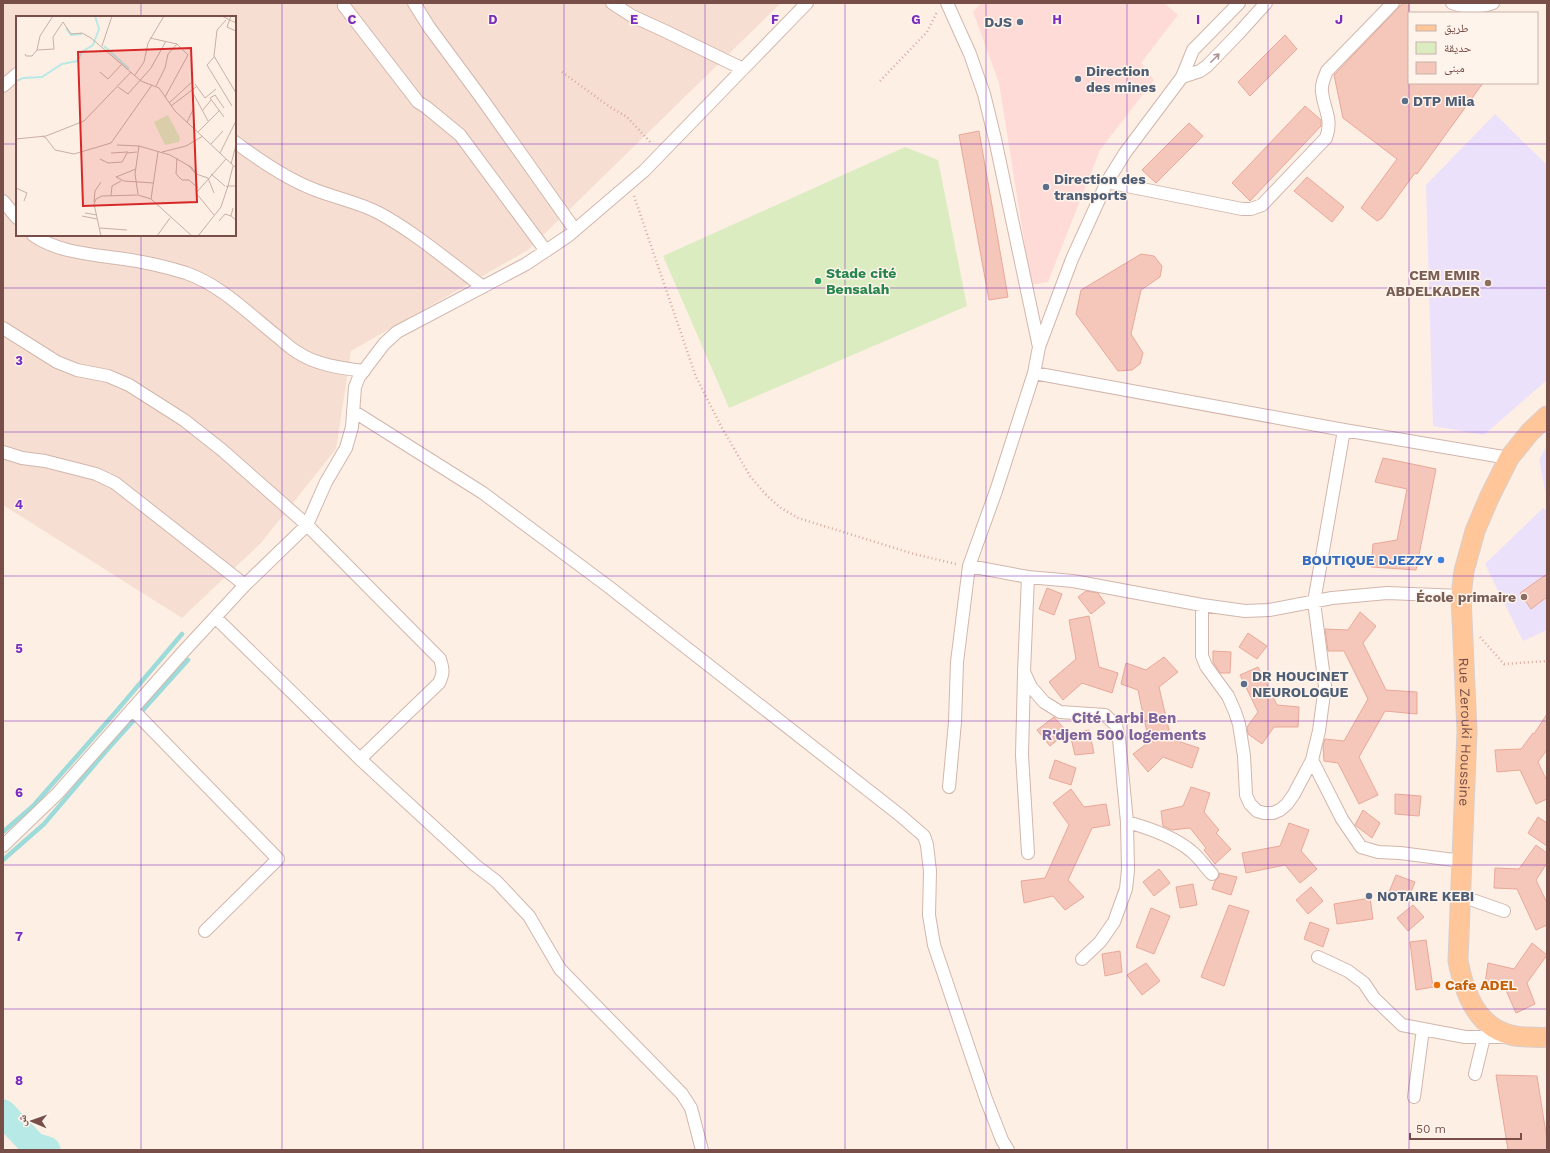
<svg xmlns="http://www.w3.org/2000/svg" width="1550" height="1153" font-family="'Work Sans','Noto Naskh Arabic',sans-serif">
	<rect width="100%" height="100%" fill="#feefe4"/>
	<path fill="#f6dfd2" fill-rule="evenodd" d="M3 3H781L528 250 351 351 336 449 261 543 182 618 3 505ZM17 17H235V235H17Z"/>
	<path fill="#ffdbd7" d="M981 3H1164L1178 15 1141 63 1154 80 1100 150 1048 282 1031 285 999 83 973 12Z"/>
	<path fill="#ece1fa" d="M1495 114 1547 165V380L1484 435 1433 426 1426 185Z
		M1547 445V500L1539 460Z
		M1543 508 1547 511V630L1523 641 1485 564Z"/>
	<path fill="#dbecc1" d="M905 147 938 160 967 306 729 408 663 256Z"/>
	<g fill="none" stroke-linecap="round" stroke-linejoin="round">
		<path stroke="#9cdbd9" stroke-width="4.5" d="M3 832 33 806 114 714 182 634
			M3 860 44 824 107 750 188 660"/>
		<path stroke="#b7e9e6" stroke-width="27" d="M3 1113 34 1146 47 1150"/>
	</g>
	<path fill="#f5c6ba" stroke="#e9a899" d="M1403 3H1409V83H1483L1417 174 1415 173 1382 218 1377 221 1361 208 1397 159 1343 118 1334 75Z
		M1285 35 1297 49 1250 96 1238 82Z
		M1305 106 1321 120V126L1250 201 1232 183Z
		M1189 123 1203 136 1156 183 1142 170Z
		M979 131 1008 297 989 300 959 135Z
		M1307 177 1344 207 1332 222 1294 191Z
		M1141 254 1154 256 1162 266 1160 277 1141 290 1131 334 1143 353 1140 364 1132 370 1118 371 1076 314 1081 290Z
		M1383 458 1436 469 1416 570 1371 567 1373 544 1397 540 1407 489 1375 482Z
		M1547 574V597L1531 609 1520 593Z
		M1047 588 1062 594 1054 615 1039 609Z
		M1086 591 1098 593 1105 603 1091 614 1078 597Z
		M1360 612 1376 626 1363 643 1386 690 1417 692V714L1385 711 1359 757 1378 795 1359 804 1338 763 1324 761 1323 745 1325 739 1344 741 1368 699 1344 651H1328L1325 629 1348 630Z
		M1089 616 1099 667 1118 673 1112 693 1082 683 1063 700 1049 682 1076 659 1069 620Z
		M1248 633 1267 646 1257 659 1239 647Z
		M1213 651 1231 652 1230 673H1220L1213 662Z
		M1164 657 1178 672 1159 687 1171 739 1199 748 1192 768 1163 757 1148 772 1133 754 1149 742 1138 690 1121 684 1126 663 1146 670Z
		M1258 667 1277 705 1299 707 1298 727H1274L1262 744 1248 734 1247 727 1258 712 1240 675Z
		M1547 714V750L1538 762 1547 781V799L1536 804 1520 770 1497 772 1495 750 1521 749 1533 733 1534 734Z
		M1054 717 1067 732 1050 746 1037 730Z
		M1089 730 1094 753 1075 755 1070 734Z
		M1055 760 1076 768 1071 785 1049 778Z
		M1191 787 1210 793 1204 812 1219 830 1216 833 1231 849 1215 864 1204 850 1206 848 1190 828 1172 830 1163 826 1161 811 1183 806Z
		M1071 789 1084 807 1106 804 1110 825 1092 828 1068 880 1084 897 1065 910 1053 896 1024 903 1021 881 1045 878 1069 825 1053 803Z
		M1395 794 1421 796 1419 816 1395 814Z
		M1363 810 1380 823 1372 838 1355 825Z
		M1538 817 1547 823V846L1528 833Z
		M1289 823 1309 830 1301 851 1317 869 1300 883 1285 865 1246 873 1242 853 1280 846Z
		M1536 845 1547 853V863L1536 880 1547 903V925L1536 930 1517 889 1494 888 1495 868 1519 869Z
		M1159 869 1170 883 1154 896 1143 882Z
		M1219 873 1237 877 1231 895 1212 889 1215 881 1219 877Z
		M1396 875 1415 882 1408 899 1389 892Z
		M1193 884 1197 905 1180 908 1176 887Z
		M1311 887 1323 901 1308 914 1296 900Z
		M1370 898 1373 919 1337 924 1334 904Z
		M1229 905 1249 911 1224 986 1201 977Z
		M1413 905 1424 917 1408 931 1397 918Z
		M1151 908 1170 916 1154 954 1136 947Z
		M1310 922 1329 929 1323 947 1304 939Z
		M1426 940 1433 987 1416 990 1410 942Z
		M1532 943 1547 955 1527 983 1535 1004 1516 1013 1505 988 1485 984 1488 963 1514 969Z
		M1120 951 1122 972 1105 976 1102 954Z
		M1146 963 1160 981 1142 995 1127 975Z
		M1496 1075 1537 1076 1547 1140V1150H1508Z"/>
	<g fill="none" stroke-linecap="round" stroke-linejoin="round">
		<g stroke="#d2b6ac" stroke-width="14">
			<path id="street" d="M414 3 429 27 480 96 575 230
				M612 3 632 16 665 31 743 69
				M947 3 970 54 984 94 995 139 1039 347
				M1452 3C1466 8 1478 8 1493 3
				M344 6 418 102 426 107 460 135 546 251
				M1182 77 1200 71 1207 66 1239 33 1266 3
				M3 86 17 74
				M235 142C259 160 285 178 313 189 335 198 358 202 379 213 416 233 449 262 483 287
				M1107 182 1242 209H1251L1262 205 1326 138C1333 119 1324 110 1322 92 1321 85 1324 78 1327 71L1393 3
				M3 201 17 218
				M33 235C57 252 89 254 117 258 140 261 164 266 186 273 221 285 249 314 278 337 284 342 290 348 297 352 316 365 341 368 364 371
				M3 328 57 362 77 370 108 376 129 385 184 420 222 450 307 525 440 659C443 669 444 673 439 683L360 759
				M1034 373 1344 430 1509 458
				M353 411 483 493 609 587 901 816 924 836 927 845 930 871 929 915 934 945 986 1099 1002 1140 1008 1150
				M3 452 22 458 45 461 96 474 115 483 245 585
				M969 566 1028 577 1073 581 1202 605 1245 611 1269 610 1332 598 1387 593 1461 596
				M1028 577 1024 672 1031 687 1044 702 1060 712 1105 715 1116 725 1119 739 1127 822 1128 870 1126 889 1114 922 1100 942 1082 959
				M1202 605V656L1206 666 1228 696 1235 712 1239 724 1244 756 1246 795 1250 804 1257 811 1264 813H1273L1280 810 1287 804 1294 794 1312 760 1319 731 1325 686 1314 602 1344 430
				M216 618 360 759 475 865 496 881 529 916 560 969 682 1094 691 1108 702 1150
				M1024 674 1022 755 1028 853
				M132 709 278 859 205 931
				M1312 760 1342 819 1361 847 1378 852 1400 853 1462 861
				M949 787 955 722 957 662 969 566 996 491 1034 373 1039 347 1072 259 1107 182 1125 153 1182 77 1193 50 1239 3
				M1127 822C1149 828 1173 836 1191 851 1199 857 1205 867 1212 874
				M3 846 58 793 183 652 245 585 307 525 326 482 346 448 352 427 355 387 359 377 384 344 397 332 526 264 568 236 644 171 807 3
				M1461 896 1504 911
				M1318 957 1348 971 1364 983 1374 998 1402 1025 1465 1037H1507
				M1475 1074 1484 1037
				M1414 1097 1423 1029"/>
		</g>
		<g stroke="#d9cecc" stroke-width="21">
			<g id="primary">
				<path id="s1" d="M1547 416 1530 432 1509 458 1489 498 1475 531 1464 571 1461 596 1467 731 1458 961C1466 1001 1482 1037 1528 1037 1535 1037 1541 1038 1547 1037"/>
			</g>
		</g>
		<path stroke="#daa99d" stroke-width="2.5" stroke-dasharray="1 3" stroke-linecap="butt" d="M562 72 610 107 627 117 652 144
			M880 81 927 32 937 12
			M634 196 696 377 722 428 750 476 767 496 781 508 798 518 914 554 956 564
			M1480 637 1504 664 1547 661"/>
		<use href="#street" stroke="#fff" stroke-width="12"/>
		<use href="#primary" stroke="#ffc69a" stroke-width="19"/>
	</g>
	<defs><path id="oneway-shaft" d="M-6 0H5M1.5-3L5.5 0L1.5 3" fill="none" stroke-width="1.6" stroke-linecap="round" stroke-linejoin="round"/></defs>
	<use stroke="#ae9591" href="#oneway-shaft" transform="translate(1215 58) rotate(-45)"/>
	<path fill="none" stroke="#7b2cbf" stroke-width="1" stroke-opacity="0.55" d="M141 3V17M282 3V1150M423 3V1150M564 3V1150M705 3V1150M845 3V1150M986 3V1150M1127 3V1150M1268 3V1150M1409 3V13M1409 83V1150M3 144H17M235 144H1547M141 235V1150M3 288H1547M3 432H1547M3 576H1547M3 721H1547M3 865H1547M3 1009H1547"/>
	<g fill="#5c6f8a" stroke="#fff4ec" stroke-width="1.5">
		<circle cx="1020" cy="22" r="4"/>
		<circle cx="1078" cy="79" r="4"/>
		<circle cx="1405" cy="101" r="4"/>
		<circle cx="1046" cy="187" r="4"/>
		<circle cx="1244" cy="684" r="4"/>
		<circle cx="1369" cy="896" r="4"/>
	</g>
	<circle fill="#2e9e5b" stroke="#fff4ec" stroke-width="1.5" cx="818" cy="281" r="4"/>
	<g fill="#8d6e63" stroke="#fff4ec" stroke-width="1.5">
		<circle cx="1488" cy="283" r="4"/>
		<circle cx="1524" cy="597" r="4"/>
	</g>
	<circle fill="#3f7fe0" stroke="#fff4ec" stroke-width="1.5" cx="1441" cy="560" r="4"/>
	<circle fill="#e8710a" stroke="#fff4ec" stroke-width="1.5" cx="1437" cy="985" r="4"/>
	<g text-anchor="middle" stroke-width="3" stroke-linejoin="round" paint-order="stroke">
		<g font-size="14" font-weight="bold" fill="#4e5e75" stroke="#fff4ec" text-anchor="start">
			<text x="1012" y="27" text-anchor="end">DJS</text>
			<text x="1086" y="76">Direction<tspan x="1086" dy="16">des mines</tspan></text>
			<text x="1413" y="106">DTP Mila</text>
			<text x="1054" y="184">Direction des<tspan x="1054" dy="16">transports</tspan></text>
			<text x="1252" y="681">DR HOUCINET<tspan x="1252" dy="16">NEUROLOGUE</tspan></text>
			<text x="1377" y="901">NOTAIRE KEBI</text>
		</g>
		<g font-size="14" font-weight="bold" fill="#27864d" stroke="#fff4ec" text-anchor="start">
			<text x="826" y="278">Stade cité<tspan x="826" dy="16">Bensalah</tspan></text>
		</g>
		<g font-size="14" font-weight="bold" fill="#785e54" stroke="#fff4ec" text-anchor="end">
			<text x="1480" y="280">CEM EMIR<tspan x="1480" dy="16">ABDELKADER</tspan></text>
			<text x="1516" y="602">École primaire</text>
		</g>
		<g font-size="14" font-weight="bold" fill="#366cbe" stroke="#fff4ec" text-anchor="end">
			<text x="1433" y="565">BOUTIQUE DJEZZY</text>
		</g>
		<g font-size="14" fill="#784f48" stroke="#fff4ec">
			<text dy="5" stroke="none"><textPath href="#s1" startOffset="340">Rue Zerouki Houssine</textPath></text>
		</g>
		<g font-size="14" font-weight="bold" fill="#c56008" stroke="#fff4ec" text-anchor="start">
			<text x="1445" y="990">Cafe ADEL</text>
		</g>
		<g font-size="15" font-weight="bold" fill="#7e639c" stroke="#fff4ec">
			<text x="1124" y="723">Cité Larbi Ben<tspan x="1124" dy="17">R'djem 500 logements</tspan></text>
		</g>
	</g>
	<g transform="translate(16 16)">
		<rect width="220" height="220" fill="#feefe4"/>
		<path d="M152 99 164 122 163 126 149 129 138 106Z" fill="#dbecc1"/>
		<path fill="none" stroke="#b7e9e6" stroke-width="2" d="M50 12 55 19 66 18M88 30 113 53M0 65 7 62 26 61 46 48 61 45 66 36 77 29 83 13 79 0"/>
		<path fill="none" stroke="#c8afa6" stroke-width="1" d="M37 0 24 20 21 34 38 33 37 21 47 6 55 18 66 17 75 22 125 65 143 72 159 95 220 152M206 0 220 7M215 0 211 11 220 15M210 4 201 14 198 40 220 77M134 22 161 28 152 38 149 52 140 70M86 30 96 0M9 38 10 40H16L21 34M198 41 191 49 216 90M84 56 92 63 106 48M119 59 128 46 132 27 148 0M179 68 189 82 200 73M102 71 112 78 135 52 150 25M177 77 192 105M149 81 172 39 161 28M153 87 176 66M155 90 180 71M208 92 199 79 194 82 208 101M187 94 195 84M171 106 178 92M182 116 204 94M26 120 30 122 39 134 58 138 95 127 136 69M0 123 30 120 68 105 115 56M195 128 207 115M101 129 123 130 154 139 175 151 182 159M146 136 170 130 187 120M95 137 112 136M204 137 220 105M161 142 160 158 166 164H173L182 172M84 143 92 147 106 146 111 137 121 136M215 148 220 129M172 149 180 158 192 162 198 177M120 153 100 161 108 165 138 167M195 158 209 170M210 171 212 170 217 150M0 172 11 177 8 185M122 178 119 158 123 130M95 180 96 170 105 165M135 183 142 136M78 186 79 175 85 166M217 192 215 200 220 204M69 197 81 199M198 199 180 177 210 143M66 200 81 203M203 205 209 198 215 200M84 212 111 214M85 220 78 188 80 183 86 180 122 179 135 183 176 220M141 220 154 202M182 220 205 191 212 170H220"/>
		<path fill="#d62828" fill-opacity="0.15" stroke="#d62828" stroke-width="2" d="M175 32 181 186 67 190 62 36Z"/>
		<rect width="220" height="220" fill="none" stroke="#784f48" stroke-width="2"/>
	</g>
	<g font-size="13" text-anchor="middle" font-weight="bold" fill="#7b2cbf" stroke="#fff4ec" stroke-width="3" stroke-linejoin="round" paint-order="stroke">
		<text x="352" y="24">C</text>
		<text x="493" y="24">D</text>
		<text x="634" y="24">E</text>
		<text x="775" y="24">F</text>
		<text x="916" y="24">G</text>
		<text x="1057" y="24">H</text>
		<text x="1198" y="24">I</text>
		<text x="1339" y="24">J</text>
		<text x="19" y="365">3</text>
		<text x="19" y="509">4</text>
		<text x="19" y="653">5</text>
		<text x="19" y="797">6</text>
		<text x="19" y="941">7</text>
		<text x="19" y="1085">8</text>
	</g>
	<rect width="1550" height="1153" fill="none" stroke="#784f48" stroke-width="8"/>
	<rect x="1408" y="12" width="130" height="72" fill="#fff4ec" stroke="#c9b2aa"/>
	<rect x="1416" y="25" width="20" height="6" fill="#ffc69a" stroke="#c9b2aa"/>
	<text x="1444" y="32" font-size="12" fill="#784f48">طريق</text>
	<rect x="1416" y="42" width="20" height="12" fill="#dbecc1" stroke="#c9b2aa"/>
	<text x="1444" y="52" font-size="12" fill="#784f48">حديقة</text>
	<rect x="1416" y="62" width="20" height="12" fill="#f5c6ba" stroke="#c9b2aa"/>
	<text x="1444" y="72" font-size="12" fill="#784f48">مبنى</text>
	<g transform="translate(32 1121) rotate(272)" stroke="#fff4ec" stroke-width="3" paint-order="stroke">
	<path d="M0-3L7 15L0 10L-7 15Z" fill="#784f48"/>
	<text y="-6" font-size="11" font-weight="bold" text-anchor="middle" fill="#784f48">ش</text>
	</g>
	<path d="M1410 1133v6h111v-6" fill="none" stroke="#784f48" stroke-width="2"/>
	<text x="1416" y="1133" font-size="12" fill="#784f48" stroke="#fff4ec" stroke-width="3" paint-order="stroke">50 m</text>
</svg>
